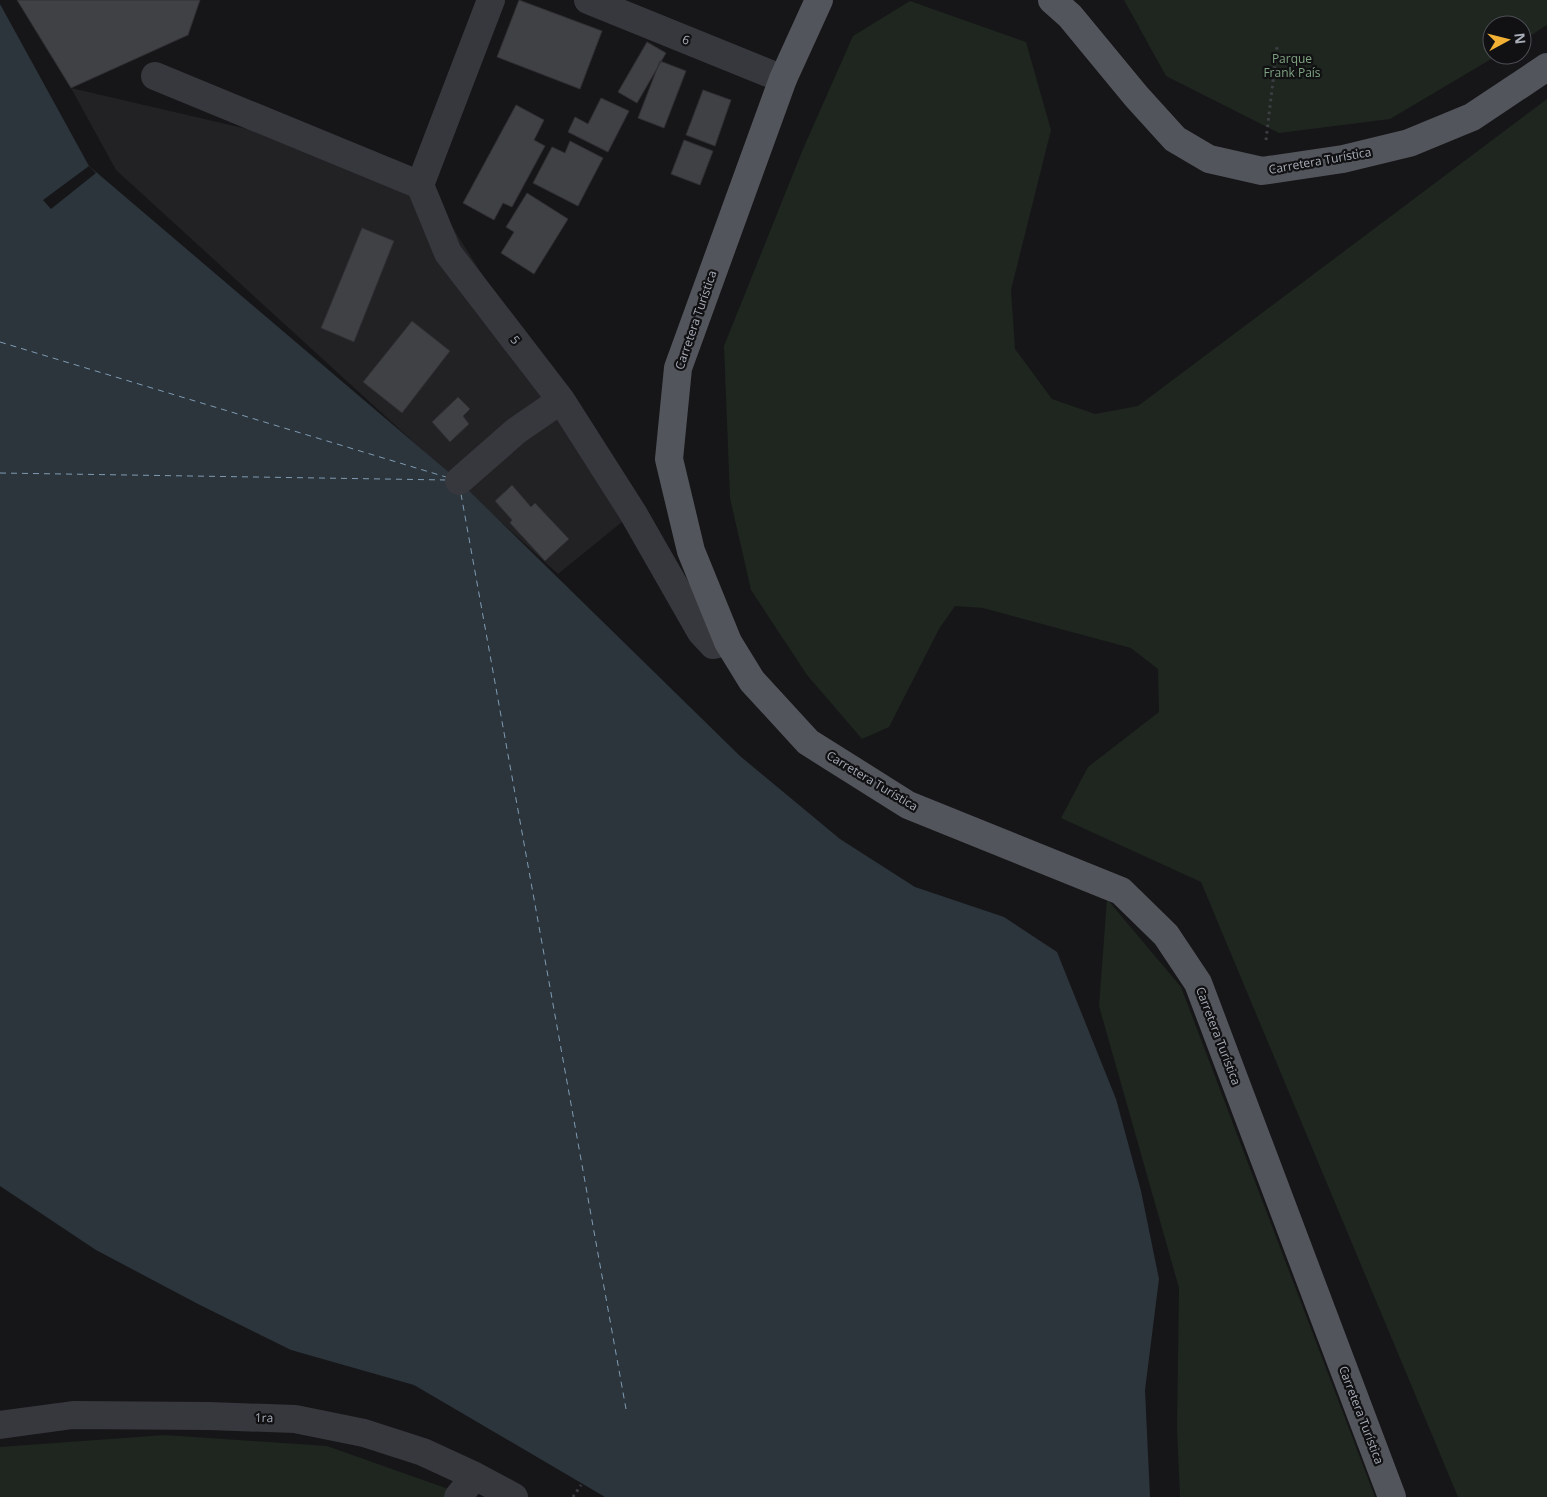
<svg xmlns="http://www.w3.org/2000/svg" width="1547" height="1497" font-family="'Open Sans',sans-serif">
	<rect width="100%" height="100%" fill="#161618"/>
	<path fill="#222225" d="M71 88 415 168 633 513 558 574 116 170Z"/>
	<path fill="#1e261f" d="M1124 0H1547V25L1522 41V25H1492V55H1498L1390 119 1279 133 1166 76Z
		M910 1 1026 42 1051 130 1011 290 1015 349 1052 399 1095 414 1138 406 1547 99V1497H1458L1201 882 1061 818 1088 767 1159 712 1158 669 1131 648 983 608 955 606 939 629 889 727 862 739 807 675 751 590 730 498 724 346 803 149 853 36Z
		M1107 899 1181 987 1375 1497H1180L1177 1428 1179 1288 1099 1006Z
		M165 1435 327 1446 471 1497H0V1447Z"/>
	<path fill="#2c353c" d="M0 4 89 166 459 481 740 756 840 839 915 887 1004 917 1057 952 1116 1099 1141 1191 1159 1279 1145 1390 1150 1497H605L414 1385 291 1350 198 1304 96 1250 0 1186Z"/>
	<path fill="#161618" d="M89 166 96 173 51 209 43 200Z"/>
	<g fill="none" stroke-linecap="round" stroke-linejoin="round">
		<path stroke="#7f9bb3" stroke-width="1" stroke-dasharray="6 5" stroke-linecap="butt" d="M0 342 446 477
			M0 473 447 480
			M461 494 626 1409"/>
	</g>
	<path fill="#404145" stroke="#303034" d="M17 0H200L188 35 71 88Z
		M519 0 602 31 580 89 497 57Z
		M647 42 666 53 637 103 618 92Z
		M660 61 686 71 664 128 638 118Z
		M703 90 731 100 715 146 686 135Z
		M601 98 629 111 608 152 568 132 575 117 588 124Z
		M516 105 544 120 534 140 545 146 512 207 503 203 494 220 463 203Z
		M684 140 713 151 700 185 671 174Z
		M570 141 603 158 578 206 533 183 552 147 565 153Z
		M527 193 568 219 534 274 501 253 514 232 506 227Z
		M362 228 394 241 354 342 321 328Z
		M412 321 450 351 402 413 363 382Z
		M458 397 470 409 463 416 469 424 450 442 432 422Z
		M512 485 531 507 535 503 569 539 545 561 510 523 512 520 495 501Z"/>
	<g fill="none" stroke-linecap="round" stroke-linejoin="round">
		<path stroke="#3d3f44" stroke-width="3" stroke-dasharray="2.5 4" stroke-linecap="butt" d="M1266 140 1277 47
			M573 1497 581 1485"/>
		<path stroke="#37383d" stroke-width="28" d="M491 0 420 185 448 253 561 400 633 513 701 632 713 645 728 642
			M588 0 783 79
			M155 76 420 185
			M459 481 516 431 561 400
			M0 1425 73 1415 209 1416 295 1419 364 1433 423 1452 475 1476 514 1497
			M458 1497 475 1476"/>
		<path stroke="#53555c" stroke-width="28" d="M819 0 783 79 678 368 669 459 691 551 728 642 752 681 808 742 908 805 1121 891 1166 935 1198 983 1392 1497
			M1052 0 1070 16 1136 96 1175 139 1209 159 1262 171 1343 159 1409 143 1472 117 1547 67"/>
	</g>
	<g text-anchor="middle" stroke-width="4.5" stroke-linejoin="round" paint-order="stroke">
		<g font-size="12" fill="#a8adb8" stroke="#111113">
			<text transform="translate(686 40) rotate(22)" y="4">6</text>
			<text transform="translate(1320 161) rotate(-10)" y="4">Carretera Turística</text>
			<text transform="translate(696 320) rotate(-71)" y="4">Carretera Turística</text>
			<text transform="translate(515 340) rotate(53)" y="4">5</text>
			<text transform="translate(872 781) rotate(31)" y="4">Carretera Turística</text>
			<text transform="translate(1218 1036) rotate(69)" y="4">Carretera Turística</text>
			<text transform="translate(1361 1415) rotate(69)" y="4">Carretera Turística</text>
			<text transform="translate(264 1418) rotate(2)" y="4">1ra</text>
		</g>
		<g font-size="12" fill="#7fa381" stroke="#111113">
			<text x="1292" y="63">Parque<tspan x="1292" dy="14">Frank País</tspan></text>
		</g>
	</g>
	<g transform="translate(1507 40) rotate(83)"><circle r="24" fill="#111113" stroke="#4d4f55"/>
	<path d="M0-4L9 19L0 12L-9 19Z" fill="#f2b134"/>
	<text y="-8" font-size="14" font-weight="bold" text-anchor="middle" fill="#a8adb8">N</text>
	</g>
</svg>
